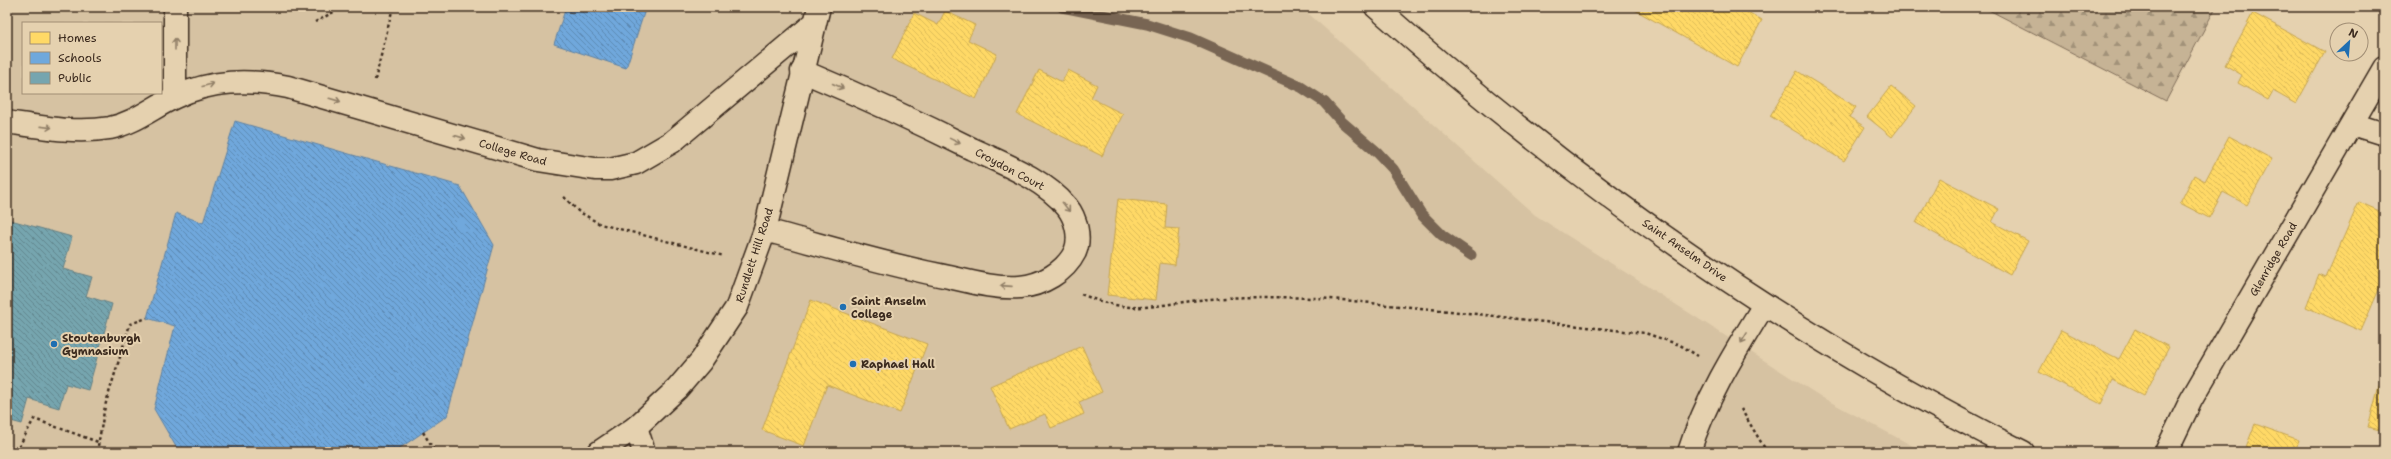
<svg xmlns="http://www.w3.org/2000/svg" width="2391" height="459" font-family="'Shantell Sans',sans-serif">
	<defs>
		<pattern id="forest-firs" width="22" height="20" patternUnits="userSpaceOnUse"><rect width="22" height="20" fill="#c6b395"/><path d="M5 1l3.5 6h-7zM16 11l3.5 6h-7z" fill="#a29279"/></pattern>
		<pattern id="homes-back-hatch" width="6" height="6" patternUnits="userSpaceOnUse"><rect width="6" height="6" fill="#ffd966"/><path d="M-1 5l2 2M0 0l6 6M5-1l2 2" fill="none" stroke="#dbba58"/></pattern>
		<pattern id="schools-back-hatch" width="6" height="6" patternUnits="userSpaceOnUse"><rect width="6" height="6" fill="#6fa8dc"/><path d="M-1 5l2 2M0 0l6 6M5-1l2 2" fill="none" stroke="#5c89b2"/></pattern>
		<pattern id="public-back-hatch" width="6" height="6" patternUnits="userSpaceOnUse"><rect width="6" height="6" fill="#76a5af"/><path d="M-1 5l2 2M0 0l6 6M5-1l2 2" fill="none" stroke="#62878e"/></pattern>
	</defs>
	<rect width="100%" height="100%" fill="#e5d1af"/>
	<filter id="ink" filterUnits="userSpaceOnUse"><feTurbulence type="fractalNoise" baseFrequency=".025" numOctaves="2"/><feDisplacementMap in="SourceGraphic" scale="8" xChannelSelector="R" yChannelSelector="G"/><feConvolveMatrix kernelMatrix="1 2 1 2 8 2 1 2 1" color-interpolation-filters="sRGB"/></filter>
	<g filter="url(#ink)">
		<path fill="#d6c2a2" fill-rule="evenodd" d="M7 7H1301L1535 215 1823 398 1924 452H7ZM23 23H161V93H23Z"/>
		<path fill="url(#forest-firs)" stroke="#806e5a" d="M1983 7H2216L2166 101Z"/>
		<path fill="url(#homes-back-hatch)" stroke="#c4a450" d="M1637 7H1739L1762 20 1737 67 1635 10Z
			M945 11 975 25 968 40 997 54 976 99 892 59 914 13 938 25Z
			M2253 13 2325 52 2296 104 2273 91 2268 100 2238 83 2242 75 2225 65Z
			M1039 70 1062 82 1068 70 1097 85 1091 98 1123 114 1102 156 1017 114Z
			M1797 71 1856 107 1849 117 1865 127 1844 161 1770 116Z
			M1891 86 1916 106 1892 137 1867 117Z
			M2229 136 2272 159 2247 205 2223 192 2209 218 2180 203 2194 175 2205 181Z
			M1939 178 1999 209 1992 222 2028 241 2010 275 1916 223Z
			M1118 199 1167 204 1165 228 1179 229 1175 265 1160 263 1156 300 1107 295Z
			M2359 202 2384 213V278L2361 331 2306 307 2319 274 2326 277Z
			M811 300 927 344 900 413 827 385 804 446 762 430Z
			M2135 329 2169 347 2144 396 2113 380 2101 404 2039 372 2061 330 2119 359Z
			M1082 346 1102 392 1079 402 1084 414 1051 428 1045 414 1009 429 990 386Z
			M2384 367V431L2368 427Z
			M2255 424 2299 440 2295 452H2244Z"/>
		<path fill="url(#schools-back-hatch)" stroke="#5f82a3" d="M566 7H646L626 68 554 44Z
			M235 121 460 186 494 245 447 416 394 452H366L343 446 342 452H179L154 409 175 326 147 318 176 213 203 223Z"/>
		<path fill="url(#public-back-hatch)" stroke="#648084" d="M7 219 72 237 63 269 92 277 86 296 112 304 88 390 66 384 59 408 29 399 22 424 7 420Z"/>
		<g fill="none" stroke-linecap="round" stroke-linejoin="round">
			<path stroke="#786552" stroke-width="11" d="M1062 7 1147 24 1191 38 1301 87 1324 102 1342 122 1378 153 1393 169 1421 214 1442 235 1471 255"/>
			<g stroke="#3b2a1e" stroke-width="25">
				<path id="service" d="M765 230C826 246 887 265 949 277 971 282 997 289 1020 287 1042 285 1065 272 1075 252 1081 238 1076 218 1067 207 1044 179 1004 164 972 149 916 121 859 95 802 71
					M636 427 644 452
					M1689 452C1706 398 1735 352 1764 305"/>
			</g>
			<g stroke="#3b2a1e" stroke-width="25">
				<path id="minor" d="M175 97V7
					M7 122C40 127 76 134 110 128 135 123 153 107 175 97 212 80 248 79 288 87L538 160 595 169H610L636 163 672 142 812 25
					M2352 124 2384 134
					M599 452 636 427 677 389 701 361 737 307 765 230 819 7
					M2166 452 2191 400 2384 68"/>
			</g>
			<g stroke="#3b2a1e" stroke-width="25">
				<path id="tertiary" d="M1376 7C1572 181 1788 335 2023 452"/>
			</g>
			<path stroke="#3b2a1e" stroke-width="2.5" stroke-dasharray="3 3" stroke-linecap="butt" d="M315 22 343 7
				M375 80 393 7
				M564 197 578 211 600 224 724 256
				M1081 294C1130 315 1150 306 1199 300 1237 296 1277 297 1314 298 1338 299 1363 302 1387 305 1473 312 1559 325 1645 333L1680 345 1698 356
				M1741 409 1767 452
				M423 432 435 452
				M16 452 34 419 98 442
				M97 452 105 406 130 324 147 318"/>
			<use href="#service" stroke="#e5d1af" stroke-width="22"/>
			<use href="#minor" stroke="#e5d1af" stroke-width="22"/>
			<use href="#tertiary" stroke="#e5d1af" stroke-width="22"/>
		</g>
		<defs><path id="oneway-shaft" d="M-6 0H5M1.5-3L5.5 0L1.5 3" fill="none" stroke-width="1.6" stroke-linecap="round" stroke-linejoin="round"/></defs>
		<g stroke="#907e66">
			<use href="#oneway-shaft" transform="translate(175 44) rotate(-90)"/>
			<use href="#oneway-shaft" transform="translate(208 85) rotate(-14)"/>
			<use href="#oneway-shaft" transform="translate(838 86) rotate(24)"/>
			<use href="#oneway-shaft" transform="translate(335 100) rotate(16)"/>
			<use href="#oneway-shaft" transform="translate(46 127) rotate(7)"/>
			<use href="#oneway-shaft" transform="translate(460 137) rotate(16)"/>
			<use href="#oneway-shaft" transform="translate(955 141) rotate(26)"/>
			<use href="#oneway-shaft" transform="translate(1066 207) rotate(52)"/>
			<use href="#oneway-shaft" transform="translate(1006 286) rotate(-176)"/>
			<use href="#oneway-shaft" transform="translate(1744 338) rotate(121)"/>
		</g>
	</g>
	<g fill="#1f6fb2" stroke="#e5d1af" stroke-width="1.5">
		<circle cx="843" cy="307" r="4"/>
		<circle cx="54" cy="344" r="4"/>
		<circle cx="853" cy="364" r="4"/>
	</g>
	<g text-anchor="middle" stroke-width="4" stroke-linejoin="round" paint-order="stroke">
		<g font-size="11" fill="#3b2a1e" stroke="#e5d1af">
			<text transform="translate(513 152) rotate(16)" y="4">College Road</text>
			<text transform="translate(1010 169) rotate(28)" y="4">Croydon Court</text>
			<text transform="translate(1685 250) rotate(35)" y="4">Saint Anselm Drive</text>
			<text transform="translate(754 255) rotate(-72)" y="4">Rundlett Hill Road</text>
			<text transform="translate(2273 259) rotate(-60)" y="4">Glenridge Road</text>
		</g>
		<g font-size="11" font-weight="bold" fill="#3b2a1e" stroke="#e5d1af" text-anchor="start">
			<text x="851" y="305">Saint Anselm<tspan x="851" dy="13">College</tspan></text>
			<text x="62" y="342">Stoutenburgh<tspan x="62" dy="13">Gymnasium</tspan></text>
			<text x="861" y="368">Raphael Hall</text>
		</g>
	</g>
	<rect width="2391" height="459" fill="none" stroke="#e5d1af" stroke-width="24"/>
	<rect x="12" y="12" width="2367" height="435" fill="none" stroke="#3b2a1e" stroke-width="1.5" filter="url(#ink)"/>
	<rect x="22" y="22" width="140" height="72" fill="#e5d1af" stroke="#a18e75"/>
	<rect x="30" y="32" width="20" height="12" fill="#ffd966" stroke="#a18e75"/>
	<text x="58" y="42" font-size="12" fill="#3b2a1e">Homes</text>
	<rect x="30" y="52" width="20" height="12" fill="#6fa8dc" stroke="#a18e75"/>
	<text x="58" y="62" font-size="12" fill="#3b2a1e">Schools</text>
	<rect x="30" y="72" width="20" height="12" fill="#76a5af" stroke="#a18e75"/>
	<text x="58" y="82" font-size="12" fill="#3b2a1e">Public</text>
	<g transform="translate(2349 42) rotate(26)"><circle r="19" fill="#e5d1af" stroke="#a18e75"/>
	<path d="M0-3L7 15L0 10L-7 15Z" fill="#1f6fb2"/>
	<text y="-6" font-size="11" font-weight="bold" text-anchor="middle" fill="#3b2a1e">N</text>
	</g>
</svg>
